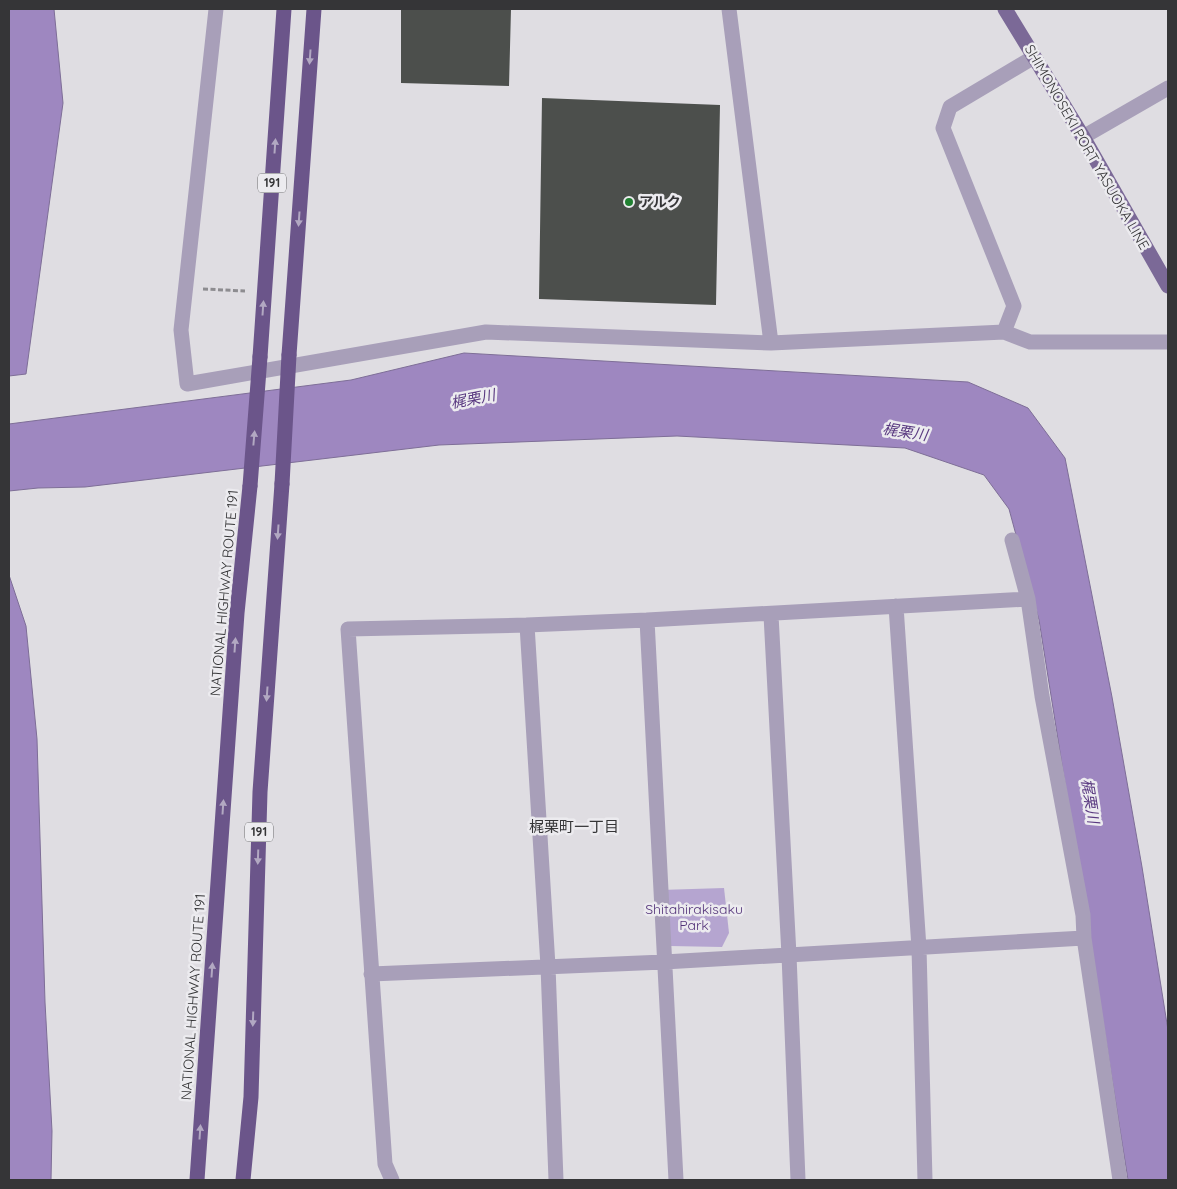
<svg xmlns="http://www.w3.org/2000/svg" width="1177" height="1189" font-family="Quicksand,'Noto Sans JP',sans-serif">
	<rect width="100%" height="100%" fill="#dfdde2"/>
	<path fill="#b5a5d0" d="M724 888 729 933 722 947 670 946 660 890Z"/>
	<path fill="#9e87c0" stroke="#7e6e97" d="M9 9H54L63 103 26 374 9 376Z
		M464 353 968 382 1028 408 1065 458 1112 697 1142 867 1168 1030V1180H1128L1039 620 1009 509 984 475 905 448 677 436 439 445 85 487 38 488 9 491V424L351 380Z
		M9 575 26 626 37 739 45 1002 52 1131 51 1180H9Z"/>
	<path fill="#4c4f4c" d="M401 9H511L509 86 401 83Z
		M542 98 720 105 716 305 539 299Z"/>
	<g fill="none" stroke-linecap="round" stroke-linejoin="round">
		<path stroke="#8d8c90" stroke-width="3" stroke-dasharray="5 2.5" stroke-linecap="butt" d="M203 289 245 291"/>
		<path stroke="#a89fb9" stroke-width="15" d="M216 9 181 330 187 384 486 332 771 343 1004 332 1030 342H1168
			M729 9 771 343
			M1083 137 1168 88
			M1004 332 1014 306 943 128 950 107 1034 57
			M1012 540 1028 599 1042 696 1083 915 1084 938 1120 1180
			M896 606 919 948 925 1180
			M771 615 789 955 798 1180
			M647 620 676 1180
			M527 625 548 966 556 1180
			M371 974 664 962 1084 938
			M392 1180 385 1164 348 629 527 625 647 620 1028 599"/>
		<path stroke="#7b6997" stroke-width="15" d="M1005 9 1083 137 1168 286"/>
		<path stroke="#6b558a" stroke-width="15" d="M289 355 314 9
			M260 357 284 9
			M197 1180 237 613 250 486
			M243 1180 251 1097 260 792 282 484"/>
		<path stroke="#6b558a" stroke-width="15" d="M282 484 289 355
			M250 486 260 357"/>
	</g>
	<defs><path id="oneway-solid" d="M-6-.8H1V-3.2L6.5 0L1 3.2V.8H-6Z" transform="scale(1.25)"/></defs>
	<g fill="#b2a8c2">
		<use href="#oneway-solid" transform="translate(310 57) rotate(94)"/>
		<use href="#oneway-solid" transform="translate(275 146) rotate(-86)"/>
		<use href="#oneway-solid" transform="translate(299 219) rotate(94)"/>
		<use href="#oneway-solid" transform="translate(263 308) rotate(-86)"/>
		<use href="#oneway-solid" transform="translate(254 438) rotate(-85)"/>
		<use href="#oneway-solid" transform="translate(278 532) rotate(94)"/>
		<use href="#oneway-solid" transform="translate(235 645) rotate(-86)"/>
		<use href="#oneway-solid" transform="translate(267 694) rotate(94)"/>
		<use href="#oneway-solid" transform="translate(223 807) rotate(-86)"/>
		<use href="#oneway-solid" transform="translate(258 857) rotate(92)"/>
		<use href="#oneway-solid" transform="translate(212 970) rotate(-86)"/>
		<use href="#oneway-solid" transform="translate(253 1019) rotate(92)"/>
		<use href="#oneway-solid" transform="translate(200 1132) rotate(-86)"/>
	</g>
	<circle fill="#218031" stroke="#ecebef" stroke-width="2" cx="629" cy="202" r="5"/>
	<g text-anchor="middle" stroke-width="5" stroke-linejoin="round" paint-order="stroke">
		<g fill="#ecebef" stroke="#6c6c6e" stroke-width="1">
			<rect x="258" y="173.5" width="28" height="19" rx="4"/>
			<rect x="245" y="822.5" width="28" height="19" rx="4"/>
		</g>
		<g font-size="12" font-weight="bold" fill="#353537">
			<text x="272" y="187">191</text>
			<text x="259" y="836">191</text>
		</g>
		<g font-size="14" fill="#353537" stroke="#ecebef">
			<text transform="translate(1087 147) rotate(60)" y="5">SHIMONOSEKI PORT YASUOKA LINE</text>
			<text transform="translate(224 593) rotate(-85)" y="5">NATIONAL HIGHWAY ROUTE 191</text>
			<text transform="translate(193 997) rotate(-86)" y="5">NATIONAL HIGHWAY ROUTE 191</text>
		</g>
		<g font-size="14" font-weight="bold" fill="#353537" stroke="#ecebef" text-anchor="start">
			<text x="639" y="207">アルク</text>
		</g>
		<g font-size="14" fill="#533379" stroke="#ecebef">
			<text x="694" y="914">Shitahirakisaku<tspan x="694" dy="16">Park</tspan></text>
		</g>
		<g font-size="15" font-style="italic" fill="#5a3a81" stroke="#ecebef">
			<text transform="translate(473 399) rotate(-11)" y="5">梶栗川</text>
			<text transform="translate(905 432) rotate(9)" y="5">梶栗川</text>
			<text transform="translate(1090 801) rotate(81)" y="5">梶栗川</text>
		</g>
		<g font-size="15" fill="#353537" stroke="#ecebef">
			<text x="574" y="832">梶栗町一丁目</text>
		</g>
	</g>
	<rect width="1177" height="1189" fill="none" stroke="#353537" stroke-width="20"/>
</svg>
